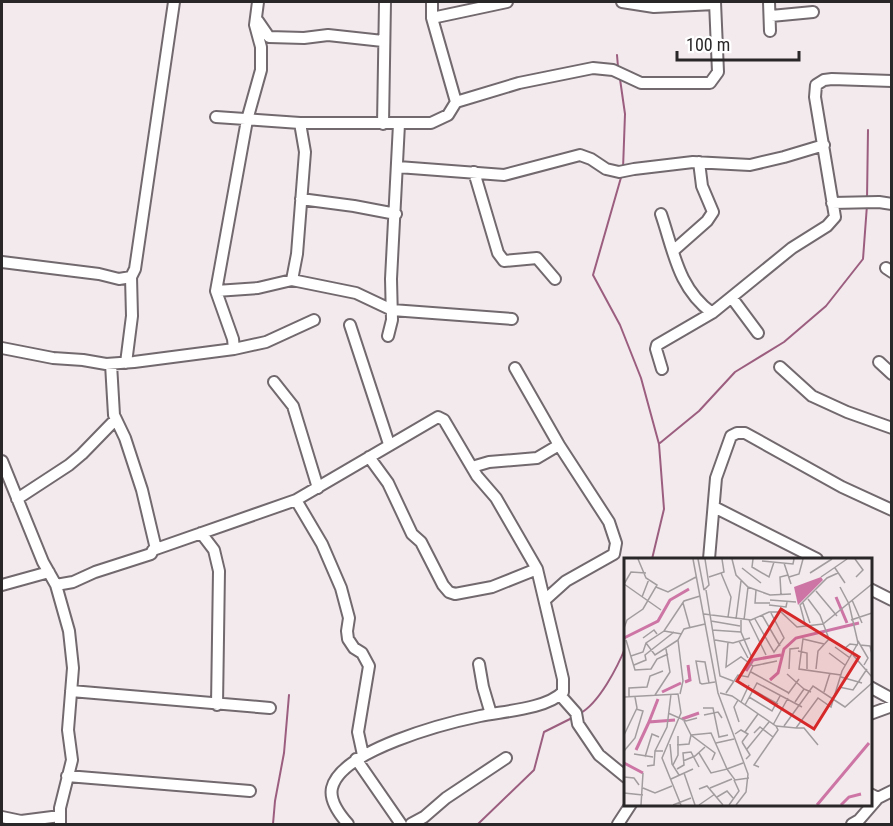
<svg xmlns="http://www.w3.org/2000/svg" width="893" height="826" font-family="'Roboto Condensed',sans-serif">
	<rect width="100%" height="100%" fill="#f2eaed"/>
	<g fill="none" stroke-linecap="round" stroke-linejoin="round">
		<path stroke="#9c5e7f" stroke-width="2" d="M617 55 618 67
			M620 79 625 114 623 169
			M622 174 593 275 620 325 641 378 659 444 664 509 652 559
			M867 199 868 130
			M660 443 699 411 735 372 784 342 826 306 863 259 867 205
			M579 714C599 704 618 666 626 646
			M273 824 275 801 284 753 289 695
			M478 824 534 770 544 732 572 718"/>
		<g stroke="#71696d" stroke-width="14">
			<path id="minor" d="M432 2V18L456 102
				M622 2 654 7 715 4
				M769 2 770 31
				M771 16 813 12
				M432 18 507 2
				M258 21 269 37 304 38 328 35 383 41
				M216 117 300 123H431L448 115 456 102 519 83 593 68 613 70 641 83H710L718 72 715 2
				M383 124 385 2
				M398 167 504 175 580 155 591 159 606 169 619 172 634 169 693 162 750 165 784 157 824 145
				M474 172 498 253 504 261 537 258 555 279
				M301 199 354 206 396 214
				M832 203 879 202 892 204
				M661 214C674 252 678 288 712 313
				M673 251 707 221 713 212 702 186 699 162
				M2 262 99 274 119 279 131 277 135 269 174 2
				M886 268 892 272
				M292 280 356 293 392 310 512 319
				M216 291 258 288 292 280 297 254 305 152 300 123
				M732 298 758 333
				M350 325 389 444
				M388 336 392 320 391 279 399 124
				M2 348 53 358 83 360 106 364 134 362 234 349 233 339 216 291 247 120 261 70V47L255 25 258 2
				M234 349 266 342 314 320
				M879 362 892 374
				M126 363 132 316 131 277
				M111 364 114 415 125 438 142 490 156 549
				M780 367 812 396 847 412 892 428
				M515 368 559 445 609 522 616 543 614 554 566 581 546 599
				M662 369 656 349 657 345 712 313 792 248 827 226 835 217 815 97 816 85 824 80 832 79 892 81
				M274 382 293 406 318 488
				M369 457 388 483 412 534 421 542 443 585 449 592 455 594 492 587 537 569
				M2 461 43 562 56 585 69 631 73 668 68 730 72 760 60 808V824
				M472 467 489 462 537 458 559 445
				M17 499 69 465 82 454 116 419
				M296 500 322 544 341 588 349 618 347 631 348 639 354 648 362 653 369 666 358 732 363 755
				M714 507 817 559
				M201 533 214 550 219 571 217 705
				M709 559 716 478 731 436 737 433H745L842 487 892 510
				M2 585 49 572
				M56 585 73 582 95 572 151 554 153 550 296 500 438 417 444 420 477 476 496 498 537 569 563 679V692C546 709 504 711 480 716 446 723 341 750 332 788 329 801 340 815 348 824
				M870 589 892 600
				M479 664 483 687 491 714
				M870 687 892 699
				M71 691 270 708
				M560 695 576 713 578 724 599 755 626 777
				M870 714 892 706
				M356 759 401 824
				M67 776 250 791
				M870 794 878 798 892 791
				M2 817 21 821 60 816
				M411 824 424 817 446 798 506 758
				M618 824 631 804
				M852 824 859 820 878 798"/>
		</g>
		<use href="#minor" stroke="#fff" stroke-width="10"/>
	</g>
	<g transform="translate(624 558)">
		<rect width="248" height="248" fill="#f2eaed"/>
		<path d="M197 19 199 22 174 47 170 29Z" fill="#cd75a4"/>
		<path fill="none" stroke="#cd75a4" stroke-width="3" d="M212 39 223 65M0 80 34 63 46 42 65 31M122 113 129 102 157 97M146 122 154 115 160 91 172 80 235 65M61 124 66 122 64 107M38 134 57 125M58 161 75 155M25 164 34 141M12 192 25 164 51 162M0 205 19 215M193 247 245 185M217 247 225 239 237 236"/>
		<path fill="none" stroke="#a29c9f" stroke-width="1.5" d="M69 1 94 135 124 216 122 234 112 247M74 1 80 32M108 1 112 17 124 29 146 37 167 36M129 1 128 9 145 19 150 4M231 1 239 12 232 19M138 3 169 6 170 1M160 5 167 26M118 10 137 25M211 10 221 25M97 15 107 39 104 59M186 15 208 1M85 19 100 14 98 1M165 19 175 16 179 1M197 19 223 1M0 26 37 52M0 26 7 14 22 15M32 29 44 34 72 19M80 32 85 27 81 1M82 32 96 118 109 123M132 32 131 45H146M192 33 213 58M157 36 156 19 164 17M18 39 25 21M184 41 196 57 205 81 194 93 192 111M146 42 172 44M228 42 238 65M59 45 66 70M179 45 186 65M145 47 162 49 163 44M80 56 127 62 145 54H157L173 69 199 66 248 26M138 57 156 88M112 61 117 23M131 61 150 94 160 80 147 55M117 62V74L128 100M120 62 124 29M125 62 142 97M227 62 248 55M87 63 116 68M181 66 176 47 203 20 214 15M0 70 3 62 19 51 33 27 22 20 14 1M88 72 117 74M40 73 58 76M19 80 30 72 33 76M205 81 221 90 226 86 234 87M2 82 11 112 27 111 33 101 44 96M91 82 109 85 126 80M115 83 124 100M234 83 244 100 240 107M104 84 102 109 117 99 129 108M22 85 31 97 54 82M200 86 179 81 175 111 217 117M236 87 246 88 248 96M211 89 226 100M174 93 183 95V111M205 95 221 107M229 97 248 119M7 98 19 94 22 85 40 73 60 43 76 38M10 107 22 102 21 97 50 74M129 108 153 103M165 111 166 91 175 90M127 114 165 135M163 116 180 131M217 119 238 125M85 125 81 104 72 103 76 125 78 126 91 124M215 129 229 132 243 111M129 132 154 146M200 134 206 115M96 135 108 138 152 168 172 170 194 140 207 149 218 113 234 85 225 46 216 29M102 135 114 117 124 119 129 108M56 136 59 123 54 82 60 71 81 66M164 136 175 121M31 137 46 114 42 91M0 139 54 136 57 155 38 200 57 247M5 139V130L23 129 26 118 39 113M125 139 148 153 156 138M114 142 110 149 115 164M117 144 125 127M171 144 180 131 187 134M121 147 133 125 178 149M79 150H89L95 179 104 177M44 155 62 163 73 160M80 157 94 154 98 160M60 163 67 177 91 195 88 202M149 167 164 140M160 168 189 128 221 149 248 125M172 170H180L194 187M121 174 134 156M130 175 136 169 149 179M111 176 117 172 124 176 118 184M0 177 13 150 11 139M67 177 87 175 103 211 119 205M118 184 126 197 122 201M92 185 110 181M46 186 48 206 55 217M53 187 65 186 67 177M123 191 145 164M0 193 11 180 19 153 12 151M31 193 43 169 47 136M75 195 87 215 103 211 111 222 125 220M10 196 29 199M21 199 28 176 35 179M59 203 71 198 81 189M49 207 54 197V178M23 208 30 207 31 193H39M135 209 130 207 154 172 152 168M53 211 60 207 59 195 67 194 75 209M60 215 71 247M0 219 10 220 15 227M47 221 69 211M19 230 31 235 48 228M86 230 108 221M75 231 83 228 99 247M0 235 19 237M93 239 103 233 109 240M17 247 19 215M49 247 67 240M75 247 91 236M105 247 115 233 110 222"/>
		<path fill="#d62828" fill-opacity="0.15" stroke="#d62828" stroke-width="3" d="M157 51 235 99 190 171 113 123Z"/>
		<rect width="248" height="248" fill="none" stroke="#2a2729" stroke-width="3"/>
	</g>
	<rect width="893" height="826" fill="none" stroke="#2a2729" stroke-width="6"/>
	<path d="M677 51v9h122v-9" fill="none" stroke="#2a2729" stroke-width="3"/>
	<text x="686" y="51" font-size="18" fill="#2a2729" stroke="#ffffff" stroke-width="4.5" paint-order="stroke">100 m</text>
</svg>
